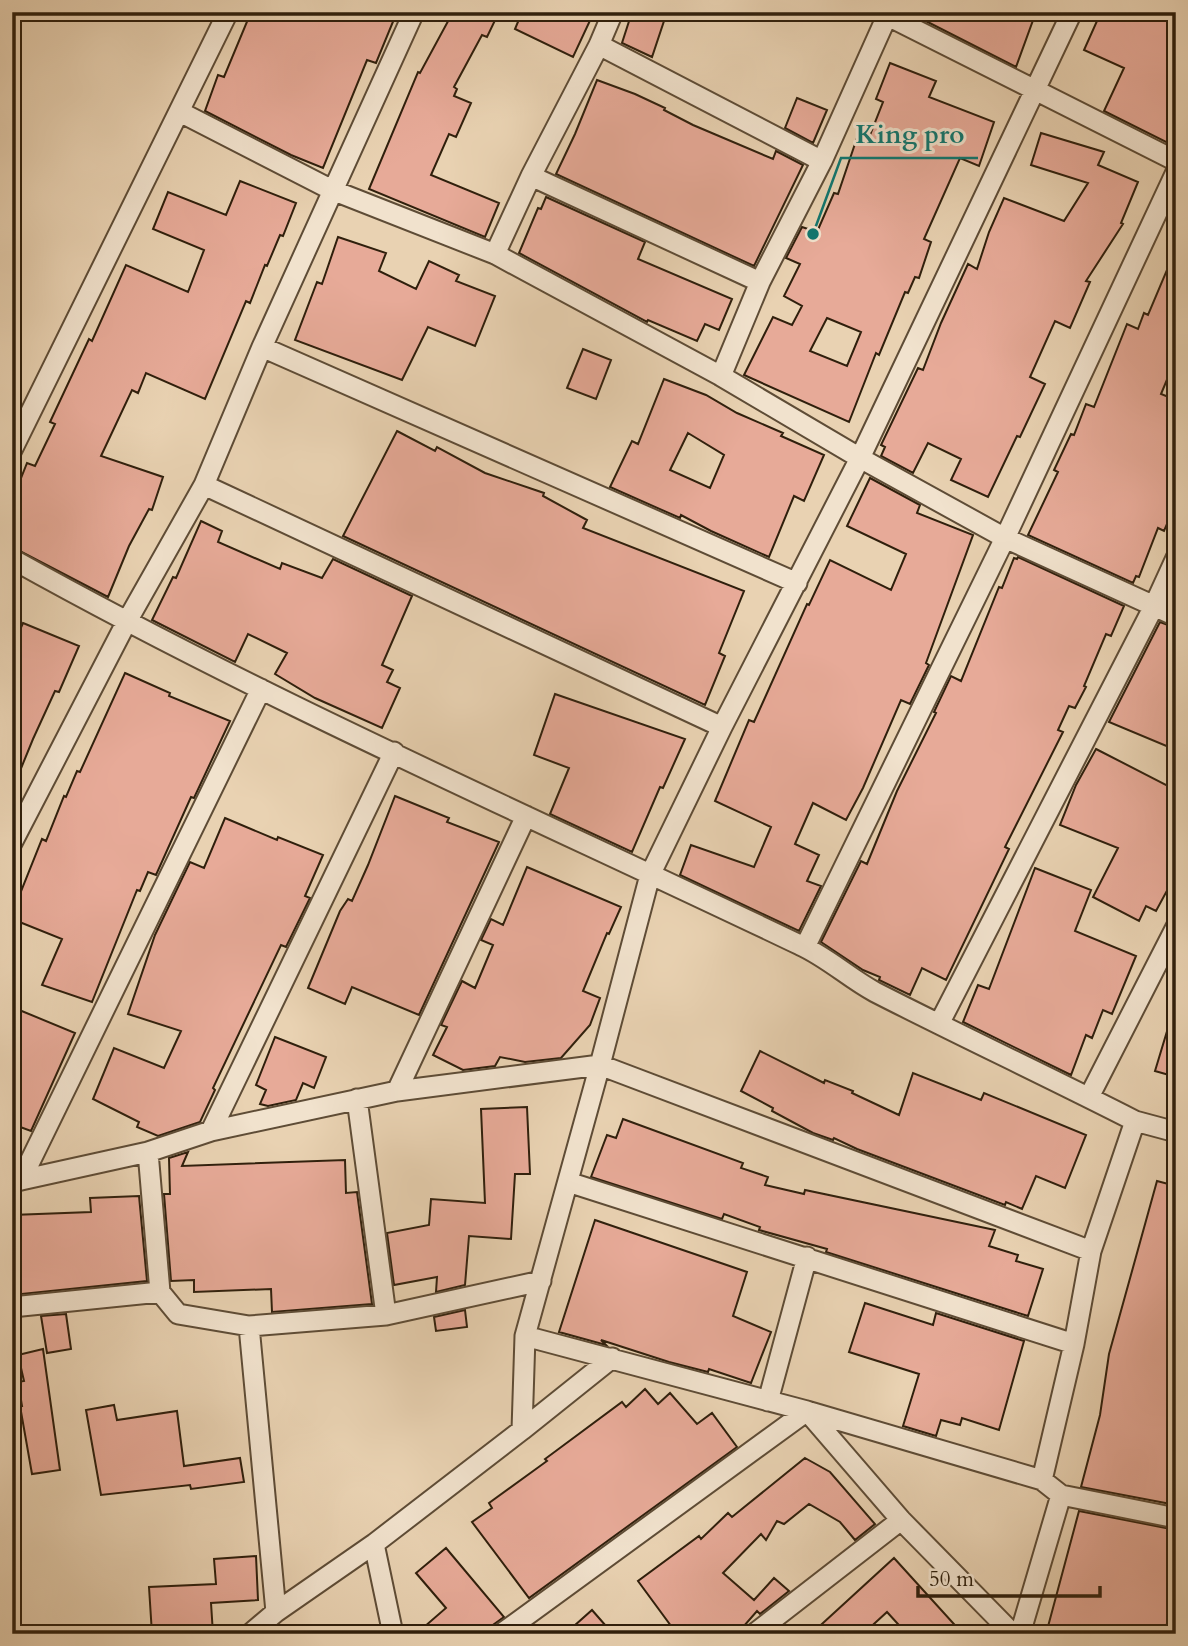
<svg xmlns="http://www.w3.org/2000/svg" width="1188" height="1646" font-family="Cardo,serif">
	<rect width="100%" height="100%" fill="#e9d2b2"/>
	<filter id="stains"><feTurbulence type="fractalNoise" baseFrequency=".00286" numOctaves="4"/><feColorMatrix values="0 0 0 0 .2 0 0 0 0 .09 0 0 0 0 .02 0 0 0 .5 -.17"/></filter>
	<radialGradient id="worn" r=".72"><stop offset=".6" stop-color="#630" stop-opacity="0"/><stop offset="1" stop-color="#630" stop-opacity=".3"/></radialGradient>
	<path fill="#e7aa98" stroke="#2f1f0c" stroke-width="2" fill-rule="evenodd" d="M251 12H397L376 63 367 60 323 168 291 155 205 111 218 75 224 77Z
		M453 12H499L487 37 482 35 454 87 457 89 454 96 471 103 456 137 449 134 431 175 499 203 485 237 369 189 418 72 420 73Z
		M522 12H543L562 19 565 12H594L573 57 515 29Z
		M632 12H667L652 57 622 43Z
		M908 12H1036L1016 67Z
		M1101 12H1176V147L1104 111 1124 68 1084 50Z
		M890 63 936 81 929 97 994 122 979 166 960 158 924 239 931 242 919 278 915 277 908 293 905 292 879 355 876 353 849 422 744 375 773 317 792 325 802 306 784 296 800 264 786 258 802 227 817 232 834 193 838 194 859 132 870 135 883 102 876 99ZM827 318 861 332 847 366 810 351Z
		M597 80 635 94 665 108 664 110 693 125 773 159 776 151 803 165 754 266 556 174 575 134Z
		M797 98 827 110 813 143 785 128Z
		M1041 133 1104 152 1098 165 1138 182 1121 223 1123 224 1086 281 1090 282 1070 328 1055 321 1030 377 1045 384 1020 437 1017 436 988 497 951 480 961 459 928 443 913 473 881 456 885 447 881 445 918 368 923 370 941 323 968 264 977 269 989 232 1004 198 1064 221 1088 183 1031 165Z
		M240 181 296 203 283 236 280 235 267 266 265 265 250 303 246 301 205 399 146 373 138 393 132 390 101 456 163 477 152 510 149 509 129 546 108 597 12 547V501L27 463 35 466 55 424 50 422 89 339 92 341 126 265 188 292 204 250 153 229 168 192 226 215Z
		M546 197 645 242 638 259 732 299 719 330 705 324 697 341 648 320 647 322 519 253 538 208 541 209Z
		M338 237 386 253 379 271 416 289 429 261 459 275 456 281 495 296 475 346 428 327 402 380 295 340 317 282 322 284Z
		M1175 251 1176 358 1161 394 1176 400V503L1164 531 1158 528 1139 577 1136 576 1133 583 1028 535 1058 472 1054 470 1071 434 1074 435 1086 404 1094 407 1127 324 1138 329 1144 313 1148 315Z
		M583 349 611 360 596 399 567 388Z
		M664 379 706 395 737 413 783 433 781 436 824 455 804 501 794 496 769 557 711 531 681 515 680 518 610 487 632 441 638 444ZM688 433 724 455 710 488 670 470Z
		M397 431 435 451 437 447 485 473 544 493 543 496 587 520 583 528 744 591 719 653 725 656 705 705 343 536Z
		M870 478 920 505 917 513 973 535 926 663 929 665 910 704 901 700 863 788 846 820 813 803 795 844 819 855 807 881 821 886 799 931 680 875 691 845 754 867 771 827 715 801 749 720 754 722 807 604 809 605 830 560 891 590 906 554 847 526Z
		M201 521 222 531 218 542 280 569 282 563 322 578 333 559 412 596 382 665 393 670 387 682 400 688 382 728 315 698 275 674 287 653 248 634 235 662 152 620 173 577 176 578Z
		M1018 557 1124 606 1111 636 1106 634 1084 686 1086 687 1075 708 1069 706 1058 730 1063 732 1005 847 1009 849 946 980 922 968 910 995 879 980 880 977 863 970 821 942 861 861 867 864 897 791 936 713 934 712 951 676 961 681 999 587 1002 588 1014 558 1017 559Z
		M1160 622 1176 628V750L1109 722Z
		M23 623 79 646 59 692 55 691 33 739 13 788 12 648Z
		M125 673 170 693 169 696 230 721 194 798 191 797 156 875 148 872 140 891 137 890 92 1002 42 985 62 939 12 919V914L42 839 46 841 64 796 66 797 77 771 80 772Z
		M555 694 685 739 663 788 660 787 632 852 550 814 569 768 534 755Z
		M1096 749 1176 790V874L1156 911 1146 906 1139 921 1093 897 1118 848 1060 825 1076 785Z
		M395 796 449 818 447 822 499 842 419 1015 352 987 345 1004 308 988 340 911 348 899 352 901 368 865Z
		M225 818 277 840 278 837 323 855 305 896 310 898 286 947 281 945 213 1088 215 1090 200 1122 158 1136 137 1127 139 1122 93 1099 114 1048 164 1068 181 1031 128 1014 155 935 190 862 204 868Z
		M527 867 621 907 609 934 607 933 583 991 600 998 590 1025 561 1058 525 1062 500 1057 495 1066 463 1070 433 1055 447 1027 441 1025 462 981 475 988 493 945 481 940 491 919 503 925Z
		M1035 868 1091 890 1075 931 1136 956 1112 1014 1103 1010 1092 1038 1086 1035 1071 1075 963 1022 978 985 989 989Z
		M12 1007 75 1033 31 1131 12 1124Z
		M1171 1018H1176V1077L1155 1071Z
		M275 1037 326 1057 314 1088 303 1083 296 1100 268 1106 260 1104 266 1090 256 1085Z
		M760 1051 824 1083 825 1080 853 1091 852 1093 899 1115 913 1073 981 1100 984 1093 1086 1135 1065 1188 1036 1176 1022 1209 1006 1202 1005 1205 857 1149 834 1138 833 1140 813 1133 772 1111 773 1108 741 1091Z
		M527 1107 530 1174H515L511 1239 469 1236 465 1285 436 1292 437 1277 394 1285 387 1233 429 1225 431 1199 485 1203 481 1109Z
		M623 1119 743 1163 741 1168 768 1177 765 1185 804 1194 805 1190 995 1230 989 1246 1018 1255 1016 1261 1043 1269 1028 1316 826 1252 827 1249 759 1230 760 1227 724 1214 722 1219 591 1177 607 1135 616 1138Z
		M188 1152 182 1166 345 1160 346 1193 357 1192 372 1304 272 1312 271 1289 194 1292V1280L171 1281 164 1194H170L169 1158Z
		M1157 1181 1176 1186V1505L1081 1487 1100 1415 1109 1354Z
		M139 1196 147 1281 12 1295V1215L91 1212 90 1198Z
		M595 1220 747 1272 733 1316 771 1332 751 1383 709 1369 708 1372 669 1362 601 1340 606 1345 559 1332Z
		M865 1303 933 1325 936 1313 1024 1341 999 1430 962 1418 960 1425 941 1420 936 1436 903 1426 919 1374 849 1352Z
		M465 1310 467 1327 436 1331 434 1317Z
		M66 1314 71 1349 47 1353 41 1316Z
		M43 1349 60 1470 32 1474 20 1406H22L18 1382 24 1381 18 1355Z
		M645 1389 658 1404 670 1393 697 1424 712 1413 737 1447 529 1598 472 1522 492 1508 489 1503 547 1461 545 1459 622 1402 626 1407Z
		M114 1405 117 1420 177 1411 184 1466 240 1458 244 1482 191 1489 190 1485 101 1495 86 1410Z
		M805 1458 830 1472 875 1524 855 1540 840 1522 809 1504 784 1524 777 1521 766 1540 761 1534 723 1573 754 1600 774 1578 789 1591 760 1614 757 1611 737 1634H677L638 1581 699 1536 701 1539 728 1513 732 1517Z
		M1079 1511 1176 1530V1594L1164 1633 1143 1628 1142 1634H1046Z
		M446 1548 504 1617 493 1625 489 1634H416L446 1608 416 1573Z
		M256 1556 258 1600 211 1603 213 1634H152L149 1587 216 1584 214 1559Z
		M894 1558 963 1634H907L887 1612 863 1634H811Z
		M592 1610 613 1634H565Z"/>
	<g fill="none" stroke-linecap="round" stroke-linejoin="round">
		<g stroke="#5e4c36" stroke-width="23">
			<path id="minor" d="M880 12 1176 161
				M599 45 822 161
				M180 112 332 190 495 254 721 376 860 458 1005 538 1176 616
				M531 176 760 282
				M495 254 531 176 599 45 613 12
				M262 347 797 583
				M721 376 760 282 822 161 887 16
				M12 450 228 12
				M204 485 722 727
				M12 559C268 702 537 819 800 945 827 957 849 978 875 992 961 1036 1049 1077 1135 1121L1176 1132
				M12 843 126 623 204 485 262 347 414 12
				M805 947 1005 538 1176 172
				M939 1024 1154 606 1176 558
				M397 1091 526 816
				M1089 1097 1176 927
				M357 1099 386 1315
				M211 1131 394 752
				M148 1152 160 1292
				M21 1180 261 689
				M12 1182 148 1152 211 1131 397 1091 600 1065 650 875 722 727 860 458 1072 12
				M568 1182 1074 1344
				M1091 1251 600 1065 525 1336 807 1411 1042 1480 1061 1495 1176 1518
				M12 1307 160 1292 178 1314 249 1326 386 1315 541 1281
				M249 1326 276 1612
				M525 1336 522 1430 612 1358
				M768 1401 807 1257
				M1042 1480 1074 1344 1091 1251 1135 1121
				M374 1544 393 1634
				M250 1634 276 1612 374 1544 522 1430
				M501 1634 807 1411 901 1520 1013 1634
				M754 1634 901 1520
				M1020 1634 1061 1495"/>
		</g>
		<use href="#minor" stroke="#f1e2cd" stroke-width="19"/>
	</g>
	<path fill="none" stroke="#0f766e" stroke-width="2.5" d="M813 234L841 158H978"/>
	<circle fill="#0f766e" stroke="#f1e2cd" stroke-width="2.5" cx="813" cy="234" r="7"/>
	<g font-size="26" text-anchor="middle" font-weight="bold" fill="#0f766e" stroke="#f1e2cd" stroke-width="6" stroke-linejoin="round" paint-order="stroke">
		<text x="910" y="143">King pro</text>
	</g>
	<rect width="1188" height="1646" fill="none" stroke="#e9d2b2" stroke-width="42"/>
	<rect x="14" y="14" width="1160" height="1618" fill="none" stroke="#2f1f0c" stroke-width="3.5"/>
	<rect x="21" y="21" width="1146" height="1604" fill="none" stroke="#2f1f0c" stroke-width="2"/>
	<path d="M918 1586v10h182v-10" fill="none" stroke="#2f1f0c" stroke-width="3.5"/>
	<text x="929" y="1586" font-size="21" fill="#2f1f0c" stroke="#f1e2cd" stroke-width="5" paint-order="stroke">50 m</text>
	<rect width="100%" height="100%" filter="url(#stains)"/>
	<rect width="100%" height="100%" fill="url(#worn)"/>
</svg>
